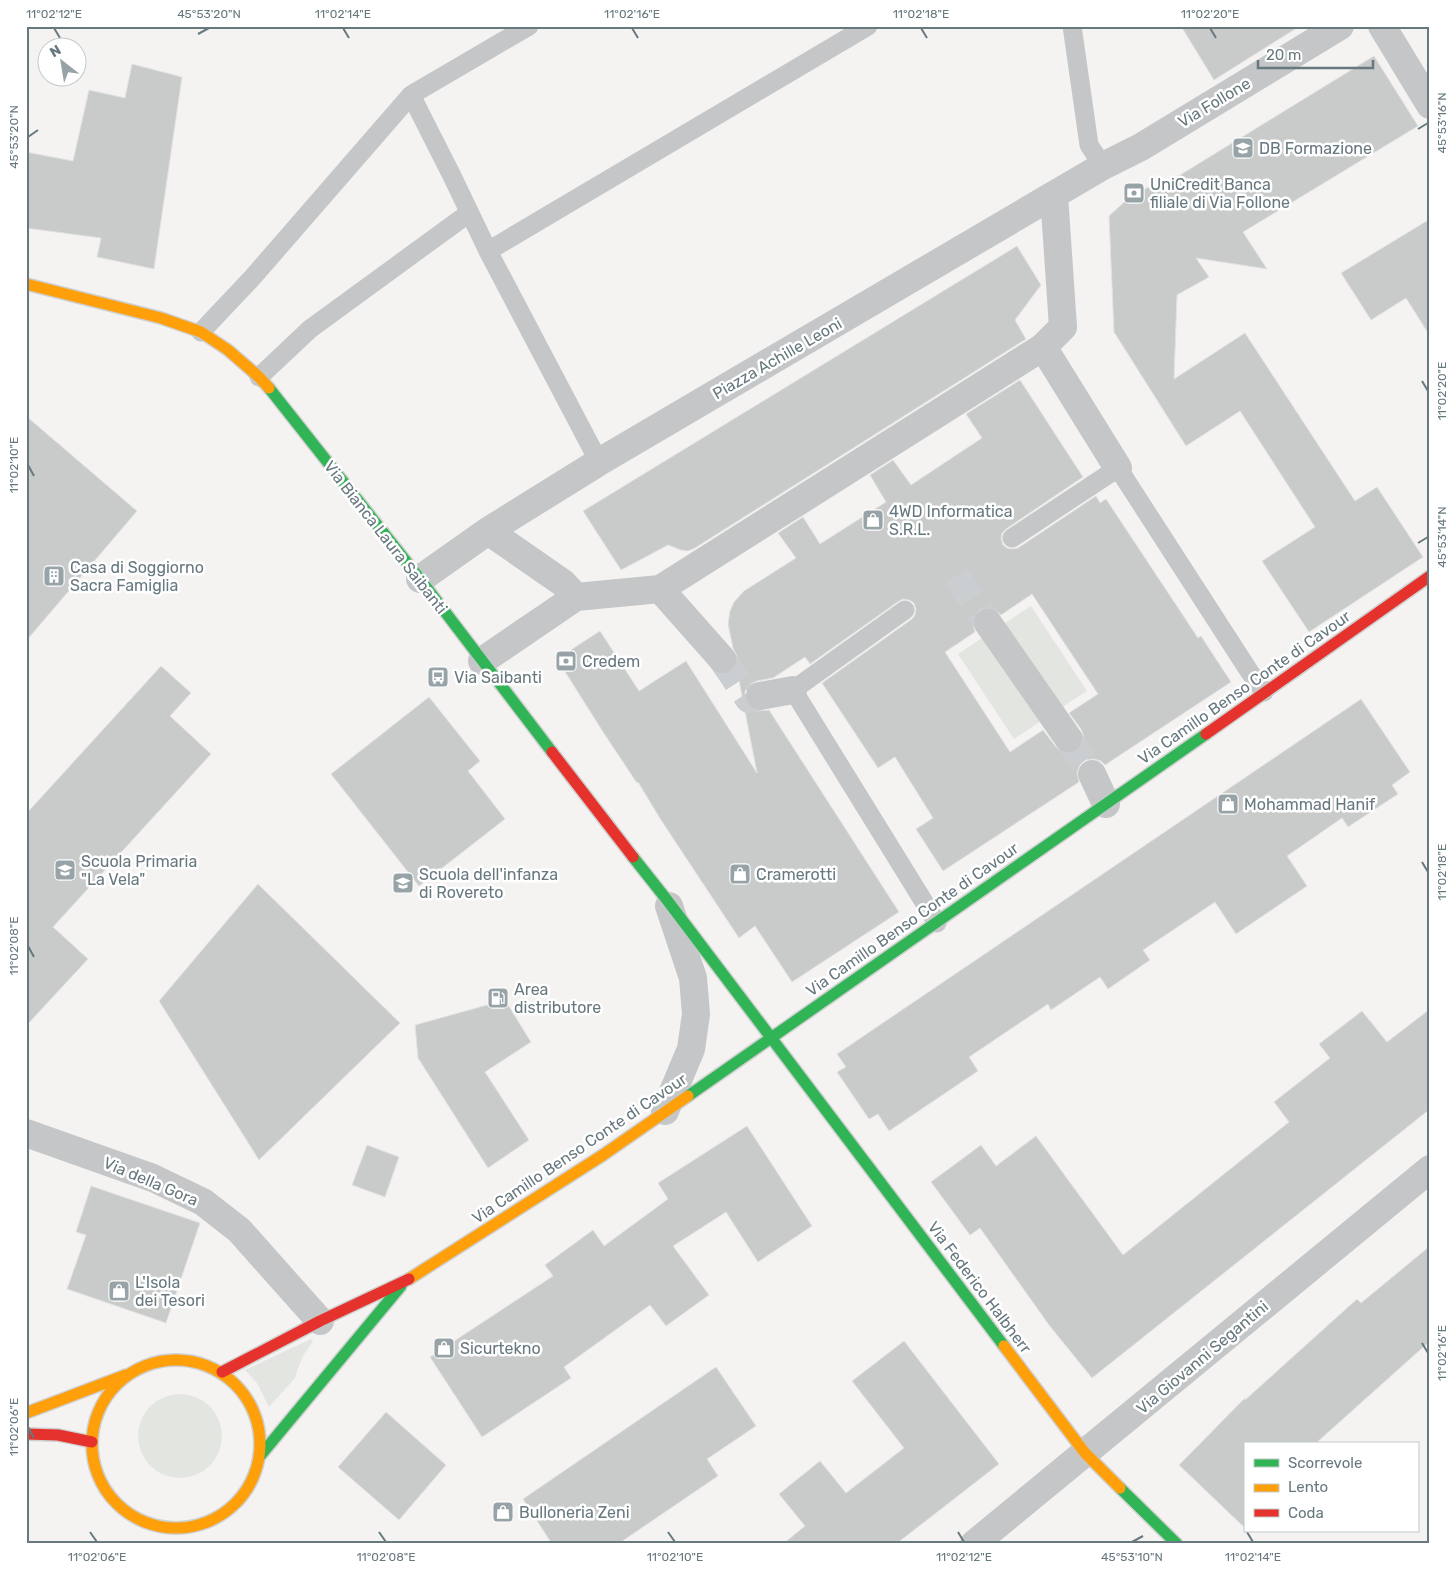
<svg xmlns="http://www.w3.org/2000/svg" width="1456" height="1570" font-family="Rubik,sans-serif">
	<rect width="100%" height="100%" fill="#f4f3f2"/>
	<path fill="#e3e5e0" d="M1031 606 1087 691 1056 711 1000 626Z
		M988 634 1044 719 1014 739 958 654Z
		M311 1339 313 1341 303 1356 298 1368 295 1378 269 1407 257 1383 245 1370Z
		M138 1436a42 42 0 1 1 84 0a42 42 0 1 1-84 0Z"/>
	<path fill="#c9caca" stroke="#e3e2e2" fill-rule="evenodd" d="M1181 26H1300L1214 80Z
		M1374 56 1418 126 1243 232 1267 269 1196 258 1209 277 1177 295 1174 379 1245 333 1355 501 1377 487 1423 557 1309 632 1262 561 1315 527 1240 411 1186 446 1114 332 1109 216 1134 193 1180 175Z
		M132 64 182 77 154 269 97 257 101 238 26 228V152L73 161 89 90 125 98Z
		M1430 219V336L1406 298 1371 320 1341 273Z
		M1017 246 1041 285 1015 320 1026 339 695 548 688 551 681 550 668 545 621 570 583 511Z
		M1020 380 1083 477 1006 529 1002 533 1001 538 1003 545 1007 548 1012 549 1018 548 1096 496 1100 503 1106 499 1198 638 1201 636 1231 682 1105 765 1101 761 1094 759 1085 760 1080 765 1077 772 1079 782 943 871 916 829 933 818 895 757 878 768 822 683 912 619 915 615 916 609 914 603 909 600 903 599 899 601 810 664 805 657 773 678 757 681 750 684 745 691V699L748 706 755 711 769 710 899 912 792 982 755 926 739 938 661 820 638 782 637 783 605 735 557 659 600 631 639 691 686 661 757 773 736 665 737 656 733 648 728 624 730 611 734 602 744 591 796 558 778 533 803 517 820 544 886 502 870 475 893 460 911 485 982 438 966 414ZM1032 594 1098 694 1069 713 1081 729 1084 737 1082 745 1077 750 1070 753 1062 752 1056 747 1043 730 1010 752 945 652 975 632 973 625 974 617 980 610 987 607 994 609 1001 615Z
		M26 416 137 511 26 641Z
		M161 666 191 693 170 716 211 754 53 927 88 959 26 1026V814Z
		M429 697 480 761 468 771 505 819 419 886 331 774Z
		M1361 699 1410 772 1392 785 1398 794 1348 827 1342 818 1287 856 1307 886 1236 934 1215 902 1143 950 1150 960 1108 989 1100 977 1051 1010 1048 1004 969 1057 978 1071 889 1131 878 1114 869 1119 837 1072 846 1067 837 1054Z
		M258 884 400 1023 259 1160 159 1001Z
		M505 1000 531 1042 485 1072 529 1140 488 1168 418 1058 415 1025Z
		M1430 1009V1109L1092 1378 1049 1325 980 1228 970 1235 931 1182 981 1145 996 1166 1036 1136 1123 1255 1289 1122 1274 1102 1330 1058 1319 1044 1362 1011 1387 1042Z
		M747 1126 812 1226 758 1262 726 1212 673 1246 709 1295 666 1326 650 1305 564 1367 571 1378 482 1437 430 1357 553 1276 545 1265 593 1230 604 1246 668 1199 658 1183Z
		M367 1145 399 1157 385 1197 352 1185Z
		M91 1186 200 1223 166 1323 67 1289 86 1235 76 1232Z
		M1430 1246V1341L1315 1444H1245V1528L1179 1465 1245 1398V1400L1357 1299 1361 1303Z
		M904 1341 999 1464 896 1544H783L805 1526 779 1494 820 1461 846 1493 904 1448 852 1381Z
		M716 1367 756 1426 707 1459 718 1476 618 1544H552L523 1499Z
		M386 1412 446 1465 399 1520 338 1467Z"/>
	<g fill="none" stroke-linecap="round" stroke-linejoin="round">
		<path stroke="#caced0" stroke-width="28" stroke-dasharray="28 14" stroke-linecap="butt" d="M956 576 988 623
			M722 659 749 699 760 696
			M1068 738 1092 774"/>
		<g stroke="#cecfcf" stroke-width="14">
			<path id="fast" d="M269 388 420 579 552 752
				M633 857 667 900 1004 1346
				M688 1096 1206 734
				M260 1456 401 1286
				M1120 1488 1177 1544"/>
		</g>
		<g stroke="#cecfcf" stroke-width="14">
			<path id="slow" d="M26 284 161 318 201 332 228 350 259 377 269 388
				M409 1279 603 1155 688 1096
				M1004 1346 1085 1453 1120 1488
				M92 1444a84 84 0 1 1 168 0a84 84 0 1 1-168 0Z
				M26 1413 126 1375"/>
		</g>
		<g stroke="#cecfcf" stroke-width="14">
			<path id="jam" d="M1206 734 1430 576
				M552 752 633 857
				M222 1372 320 1321 409 1279
				M26 1434 58 1435 92 1442"/>
		</g>
		<path stroke="#c4c6c7" stroke-width="19" d="M1072 26 1089 145 1103 166
			M411 95 452 176 488 251
			M201 332 252 278 411 95 529 26
			M259 377 310 329 469 213
			M599 462 488 251 868 26
			M1012 538 1118 468 1249 671 1264 692
			M905 610 793 690 937 923"/>
		<path stroke="#c4c6c7" stroke-width="28" d="M1382 26 1430 105
			M1043 347 1118 468
			M488 531 563 583 576 597
			M420 579 488 531 599 462 1103 166 1141 147 1340 26
			M660 589 722 659
			M988 623 1068 738
			M482 661 576 597 660 589 1043 347 1063 327 1054 195
			M760 696 793 690
			M1092 774 1106 804
			M665 1111 691 1049 696 1014 693 978 669 906
			M26 1133 153 1178 203 1202 239 1230 320 1321
			M974 1544 1430 1169"/>
		<use href="#fast" stroke="#30b455" stroke-width="11"/>
		<use href="#slow" stroke="#ff9f0a" stroke-width="11"/>
		<use href="#jam" stroke="#e5322d" stroke-width="11"/>
	</g>
	<path fill="none" stroke="#67787f" stroke-width="2" d="M54 28 60 38M343 28 349 38M632 28 638 38M921 28 927 38M1210 28 1216 38M198 34 209 28M1418 129 1428 123M28 137 38 130M1422 381 1428 391M28 465 34 476M1418 543 1428 537M1422 862 1428 872M28 946 34 957M1422 1343 1428 1353M28 1427 34 1438M90 1532 97 1542M379 1532 386 1542M668 1532 675 1542M958 1532 964 1542M1247 1532 1253 1542M1132 1542 1143 1536"/>
	<defs>
		<g id="school-square" transform="scale(1.125)"><rect x="-9" y="-9" width="18" height="18" rx="4" fill="#98a3a7" stroke="#fff"/><path d="M0-5L7-2L0 1L-7-2ZM-4 1L0 2.5L4 1V4Q0 6-4 4Z" fill="#fff"/></g>
		<g id="bank-square" transform="scale(1.125)"><rect x="-9" y="-9" width="18" height="18" rx="4" fill="#98a3a7" stroke="#fff"/><path d="M-6-4H6V4H-6ZM0-2.3a2.3 2.3 0 1 0 0 4.6a2.3 2.3 0 1 0 0-4.6Z" fill="#fff"/></g>
		<g id="shop-square" transform="scale(1.125)"><rect x="-9" y="-9" width="18" height="18" rx="4" fill="#98a3a7" stroke="#fff"/><path d="M-5-2.5h2.3a2.7 3.5 0 0 1 5.4 0H5L5.5 6h-11ZM-1.5-2.5h3a1.5 2.3 0 0 0-3 0Z" fill="#fff"/></g>
		<g id="building-square" transform="scale(1.125)"><rect x="-9" y="-9" width="18" height="18" rx="4" fill="#98a3a7" stroke="#fff"/><path d="M-4-6H4V6H1V3H-1V6H-4ZM-2.5-4.3h1.7v1.8h-1.7ZM.8-4.3h1.7v1.8H.8ZM-2.5-1h1.7V.8h-1.7ZM.8-1h1.7V.8H.8Z" fill="#fff"/></g>
		<g id="bus-square" transform="scale(1.125)"><rect x="-9" y="-9" width="18" height="18" rx="4" fill="#98a3a7" stroke="#fff"/><path d="M-5-6H5V4H4V6H2V4H-2V6H-4V4H-5ZM-3.5-4V0h7V-4ZM-3.5 1.2v1.5H-2V1.2ZM2 1.2v1.5H3.5V1.2Z" fill="#fff"/></g>
		<g id="fuel-square" transform="scale(1.125)"><rect x="-9" y="-9" width="18" height="18" rx="4" fill="#98a3a7" stroke="#fff"/><path d="M-5.5-6h7V0h2V4h1.3V-2.5L3-4.5l.8-.8L6-3V5H2.5V1h-1V6h-7ZM-4.2-4.7v3.2H.2V-4.7Z" fill="#fff"/></g>
	</defs>
	<g fill-rule="evenodd">
		<use href="#school-square" x="1243" y="148"/>
		<use href="#bank-square" x="1134" y="193"/>
		<use href="#shop-square" x="873" y="520"/>
		<use href="#building-square" x="54" y="576"/>
		<use href="#bank-square" x="566" y="661"/>
		<use href="#bus-square" x="438" y="677"/>
		<use href="#shop-square" x="1228" y="804"/>
		<use href="#school-square" x="65" y="870"/>
		<use href="#shop-square" x="740" y="874"/>
		<use href="#school-square" x="403" y="883"/>
		<use href="#fuel-square" x="498" y="998"/>
		<use href="#shop-square" x="119" y="1291"/>
		<use href="#shop-square" x="444" y="1348"/>
		<use href="#shop-square" x="503" y="1512"/>
	</g>
	<g text-anchor="middle" stroke-width="5" stroke-linejoin="round" paint-order="stroke">
		<g font-size="16" fill="#67787f" stroke="#fff">
			<text transform="translate(1214 102) rotate(-31)" y="6">Via Follone</text>
			<text transform="translate(777 358) rotate(-30)" y="6">Piazza Achille Leoni</text>
			<text transform="translate(386 537) rotate(52)" y="6">Via Bianca Laura Saibanti</text>
			<text transform="translate(1244 687) rotate(-35)" y="6">Via Camillo Benso Conte di Cavour</text>
			<text transform="translate(912 919) rotate(-35)" y="6">Via Camillo Benso Conte di Cavour</text>
			<text transform="translate(579 1148) rotate(-34)" y="6">Via Camillo Benso Conte di Cavour</text>
			<text transform="translate(151 1181) rotate(23)" y="6">Via della Gora</text>
			<text transform="translate(980 1287) rotate(53)" y="6">Via Federico Halbherr</text>
			<text transform="translate(1202 1357) rotate(-40)" y="6">Via Giovanni Segantini</text>
		</g>
		<g font-size="16" fill="#67787f" stroke="#fff" text-anchor="start">
			<text x="1259" y="154">DB Formazione</text>
			<text x="1150" y="190">UniCredit Banca<tspan x="1150" dy="18">filiale di Via Follone</tspan></text>
			<text x="889" y="517">4WD Informatica<tspan x="889" dy="18">S.R.L.</tspan></text>
			<text x="70" y="573">Casa di Soggiorno<tspan x="70" dy="18">Sacra Famiglia</tspan></text>
			<text x="582" y="667">Credem</text>
			<text x="454" y="683">Via Saibanti</text>
			<text x="1244" y="810">Mohammad Hanif</text>
			<text x="81" y="867">Scuola Primaria<tspan x="81" dy="18">"La Vela"</tspan></text>
			<text x="419" y="880">Scuola dell'infanza<tspan x="419" dy="18">di Rovereto</tspan></text>
			<text x="756" y="880">Cramerotti</text>
			<text x="514" y="995">Area<tspan x="514" dy="18">distributore</tspan></text>
			<text x="135" y="1288">L'Isola<tspan x="135" dy="18">dei Tesori</tspan></text>
			<text x="460" y="1354">Sicurtekno</text>
			<text x="519" y="1518">Bulloneria Zeni</text>
		</g>
	</g>
	<rect width="1456" height="1570" fill="none" stroke="#ffffff" stroke-width="55"/>
	<rect x="1244" y="1442" width="175" height="90" fill="#ffffff" stroke="#c2c9cc"/>
	<rect x="1254" y="1459" width="25" height="8" fill="#30b455" stroke="#c2c9cc"/>
	<text x="1288" y="1468" font-size="15" fill="#67787f">Scorrevole</text>
	<rect x="1254" y="1484" width="25" height="8" fill="#ff9f0a" stroke="#c2c9cc"/>
	<text x="1288" y="1492" font-size="15" fill="#67787f">Lento</text>
	<rect x="1254" y="1509" width="25" height="8" fill="#e5322d" stroke="#c2c9cc"/>
	<text x="1288" y="1518" font-size="15" fill="#67787f">Coda</text>
	<g transform="translate(62 62) rotate(329)"><circle r="24" fill="#ffffff" stroke="#c2c9cc"/>
	<path d="M0-4L9 19L0 12L-9 19Z" fill="#98a3a7"/>
	<text y="-8" font-size="14" font-weight="bold" text-anchor="middle" fill="#67787f">N</text>
	</g>
	<path d="M1258 60v8h115v-8" fill="none" stroke="#67787f" stroke-width="2.5"/>
	<text x="1266" y="60" font-size="15" fill="#67787f" stroke="#ffffff" stroke-width="4" paint-order="stroke">20 m</text>
	<rect x="28" y="28" width="1400" height="1514" fill="none" stroke="#67787f" stroke-width="2"/>
	<g font-size="12" text-anchor="middle" fill="#67787f">
		<text x="54" y="18">11°02'12"E</text>
		<text x="209" y="18">45°53'20"N</text>
		<text x="343" y="18">11°02'14"E</text>
		<text x="632" y="18">11°02'16"E</text>
		<text x="921" y="18">11°02'18"E</text>
		<text x="1210" y="18">11°02'20"E</text>
		<text transform="translate(1442 123) rotate(-90)" y="4">45°53'16"N</text>
		<text transform="translate(14 137) rotate(-90)" y="4">45°53'20"N</text>
		<text transform="translate(1442 391) rotate(-90)" y="4">11°02'20"E</text>
		<text transform="translate(14 465) rotate(-90)" y="4">11°02'10"E</text>
		<text transform="translate(1442 537) rotate(-90)" y="4">45°53'14"N</text>
		<text transform="translate(1442 872) rotate(-90)" y="4">11°02'18"E</text>
		<text transform="translate(14 946) rotate(-90)" y="4">11°02'08"E</text>
		<text transform="translate(1442 1353) rotate(-90)" y="4">11°02'16"E</text>
		<text transform="translate(14 1427) rotate(-90)" y="4">11°02'06"E</text>
		<text x="97" y="1561">11°02'06"E</text>
		<text x="386" y="1561">11°02'08"E</text>
		<text x="675" y="1561">11°02'10"E</text>
		<text x="964" y="1561">11°02'12"E</text>
		<text x="1132" y="1561">45°53'10"N</text>
		<text x="1253" y="1561">11°02'14"E</text>
	</g>
</svg>
